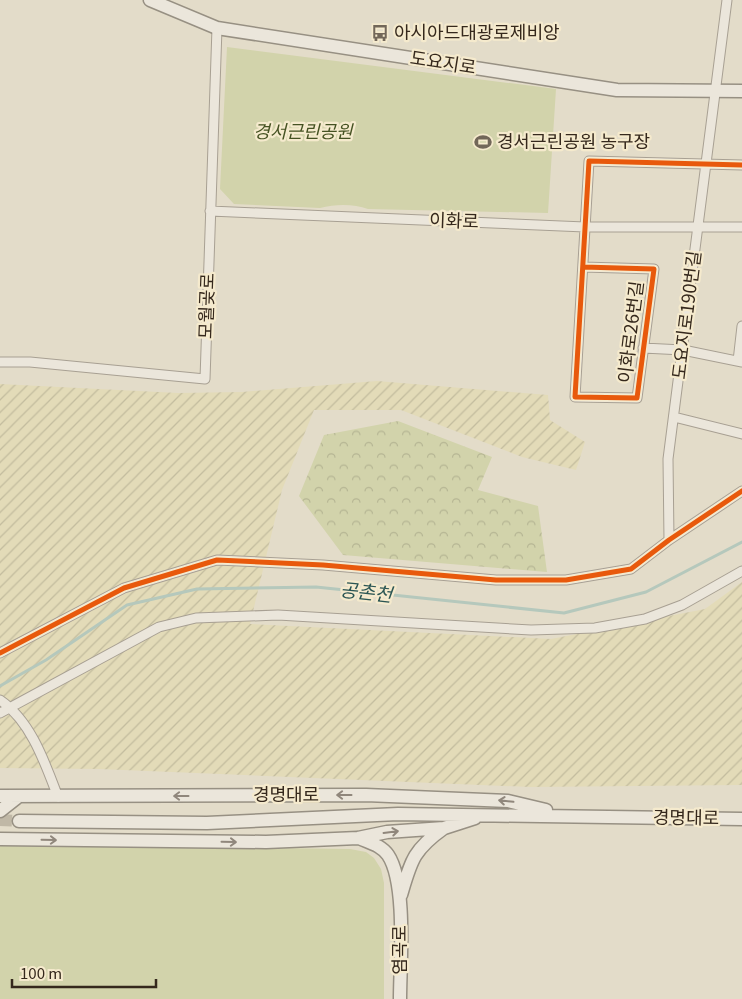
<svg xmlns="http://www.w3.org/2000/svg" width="742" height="999" font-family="Georgia,'Noto Sans KR',serif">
	<defs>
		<pattern id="farmland-furrows" width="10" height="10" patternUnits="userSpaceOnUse" patternTransform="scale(1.25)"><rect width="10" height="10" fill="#e3dbb8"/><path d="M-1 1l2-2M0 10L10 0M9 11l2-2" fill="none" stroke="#c3bc9e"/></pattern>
		<pattern id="forest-crowns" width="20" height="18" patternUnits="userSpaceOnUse" patternTransform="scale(1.25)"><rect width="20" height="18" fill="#d2d3ab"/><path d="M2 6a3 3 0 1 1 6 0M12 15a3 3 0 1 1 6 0" fill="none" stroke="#b5b593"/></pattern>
	</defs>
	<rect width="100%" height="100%" fill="#e3dcc9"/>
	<path fill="url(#farmland-furrows)" d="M377 381 548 395 550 420 585 442 576 470 522 457 401 410H314L282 490 250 624 551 639 705 609 742 582V785L531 787 99 769 0 768V384L178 393 242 392Z"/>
	<path fill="url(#forest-crowns)" d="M398 421 492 457 478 490 538 506 547 572 343 555 299 496 324 435Z"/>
	<path fill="#d2d3ab" d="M227 47 556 89 548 213 368 209C354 204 336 204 320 208L234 204 220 189Z
		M0 844 350 849 366 852 374 858 381 869 384 883V999H0Z"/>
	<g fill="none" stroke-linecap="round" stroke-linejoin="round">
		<path stroke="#b5c8bc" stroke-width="3" d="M0 686 46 660 127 605 197 589 316 587 564 613 646 592 742 542"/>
		<path stroke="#c0b8a6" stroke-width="12" stroke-dasharray="12 6" stroke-linecap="butt" d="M0 820 19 821"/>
		<g stroke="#a8a093" stroke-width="11">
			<path id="street" d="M210 211 585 227H742
				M583 267 654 269 637 398 575 397 589 161 742 165
				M643 348 683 350 742 362
				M738 361 742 326
				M0 362H30L205 379 217 28
				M674 417 742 434
				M669 540 668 459 727 0
				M0 653 124 588 217 560 323 565 496 580H566L631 569 669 540 742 491
				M0 700C31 721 45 763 58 797
				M0 713 159 627 196 618 278 615 531 630 595 628 645 619 682 605 742 571"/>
		</g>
		<g stroke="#979083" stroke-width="15">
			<path id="secondary" d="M150 0 217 28 617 90 742 91
				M0 796 366 795 508 801 546 810
				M0 811 19 796
				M19 821 207 823 398 814 742 819
				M359 838C370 843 381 845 388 855 407 883 400 965 400 999
				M0 839 266 842 358 838 387 832 444 828 475 818
				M401 895C411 861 413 850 444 828"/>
		</g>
		<use href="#street" stroke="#ebe6db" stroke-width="9"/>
		<use href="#secondary" stroke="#ebe6db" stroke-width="12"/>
		<g stroke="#f5eacd" stroke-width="8">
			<path id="cycleway" d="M583 267 654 269 637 398 575 397 589 161 742 165
				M0 653 124 588 217 560 323 565 496 580H566L631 569 669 540 742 491"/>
		</g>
		<use href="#cycleway" stroke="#e8590c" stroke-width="5"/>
	</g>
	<defs><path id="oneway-shaft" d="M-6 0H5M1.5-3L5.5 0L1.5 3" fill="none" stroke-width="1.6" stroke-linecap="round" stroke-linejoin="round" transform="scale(1.25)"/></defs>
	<g stroke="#90877c">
		<use href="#oneway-shaft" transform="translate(344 795) rotate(180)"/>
		<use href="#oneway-shaft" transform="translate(181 796) rotate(180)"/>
		<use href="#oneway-shaft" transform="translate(506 801) rotate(-174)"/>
		<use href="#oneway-shaft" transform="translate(391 832) rotate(-7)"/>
		<use href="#oneway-shaft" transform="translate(49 840) rotate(1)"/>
		<use href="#oneway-shaft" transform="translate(229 842) rotate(1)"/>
	</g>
	<defs>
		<g id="bus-bare" transform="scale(1.35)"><path d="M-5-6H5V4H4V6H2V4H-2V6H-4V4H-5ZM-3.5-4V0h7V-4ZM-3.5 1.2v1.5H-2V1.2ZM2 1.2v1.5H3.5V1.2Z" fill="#726759" stroke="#f5eacd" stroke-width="2.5" paint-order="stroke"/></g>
		<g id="stadium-bare" transform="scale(1.35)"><path d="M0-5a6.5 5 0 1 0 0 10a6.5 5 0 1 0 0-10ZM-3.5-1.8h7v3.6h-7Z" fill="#726759" stroke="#f5eacd" stroke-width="2.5" paint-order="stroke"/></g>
	</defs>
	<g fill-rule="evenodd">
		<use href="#bus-bare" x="380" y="33"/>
		<use href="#stadium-bare" x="483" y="142"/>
	</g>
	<g text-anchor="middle" stroke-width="4.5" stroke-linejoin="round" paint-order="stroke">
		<g font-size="18" fill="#35281c" stroke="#f5eacd" text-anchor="start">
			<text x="394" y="39">아시아드대광로제비앙</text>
			<text x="497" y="148">경서근린공원 농구장</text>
		</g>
		<g font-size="18" fill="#35281c" stroke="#f5eacd">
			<text transform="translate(443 63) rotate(9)" y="6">도요지로</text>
			<text transform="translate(454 221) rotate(2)" y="6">이화로</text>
			<text transform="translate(207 306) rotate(-88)" y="6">모월곶로</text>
			<text transform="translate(687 315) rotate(-83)" y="6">도요지로190번길</text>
			<text transform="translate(631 332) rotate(-83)" y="6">이화로26번길</text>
			<text x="286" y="801">경명대로</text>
			<text transform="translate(686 818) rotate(1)" y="6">경명대로</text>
			<text transform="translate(400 950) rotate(-90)" y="6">염곡로</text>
		</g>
		<g font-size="18" font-style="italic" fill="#455222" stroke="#f5eacd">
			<text x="303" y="138">경서근린공원</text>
		</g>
		<g font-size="19" font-style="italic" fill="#2b5553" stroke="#f5eacd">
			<text transform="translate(366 592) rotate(6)" y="7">공촌천</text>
		</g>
	</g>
	<path d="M12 979v8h144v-8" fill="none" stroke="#35281c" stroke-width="2.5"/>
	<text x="20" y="979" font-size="15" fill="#35281c" stroke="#f5eacd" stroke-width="4" paint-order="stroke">100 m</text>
</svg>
